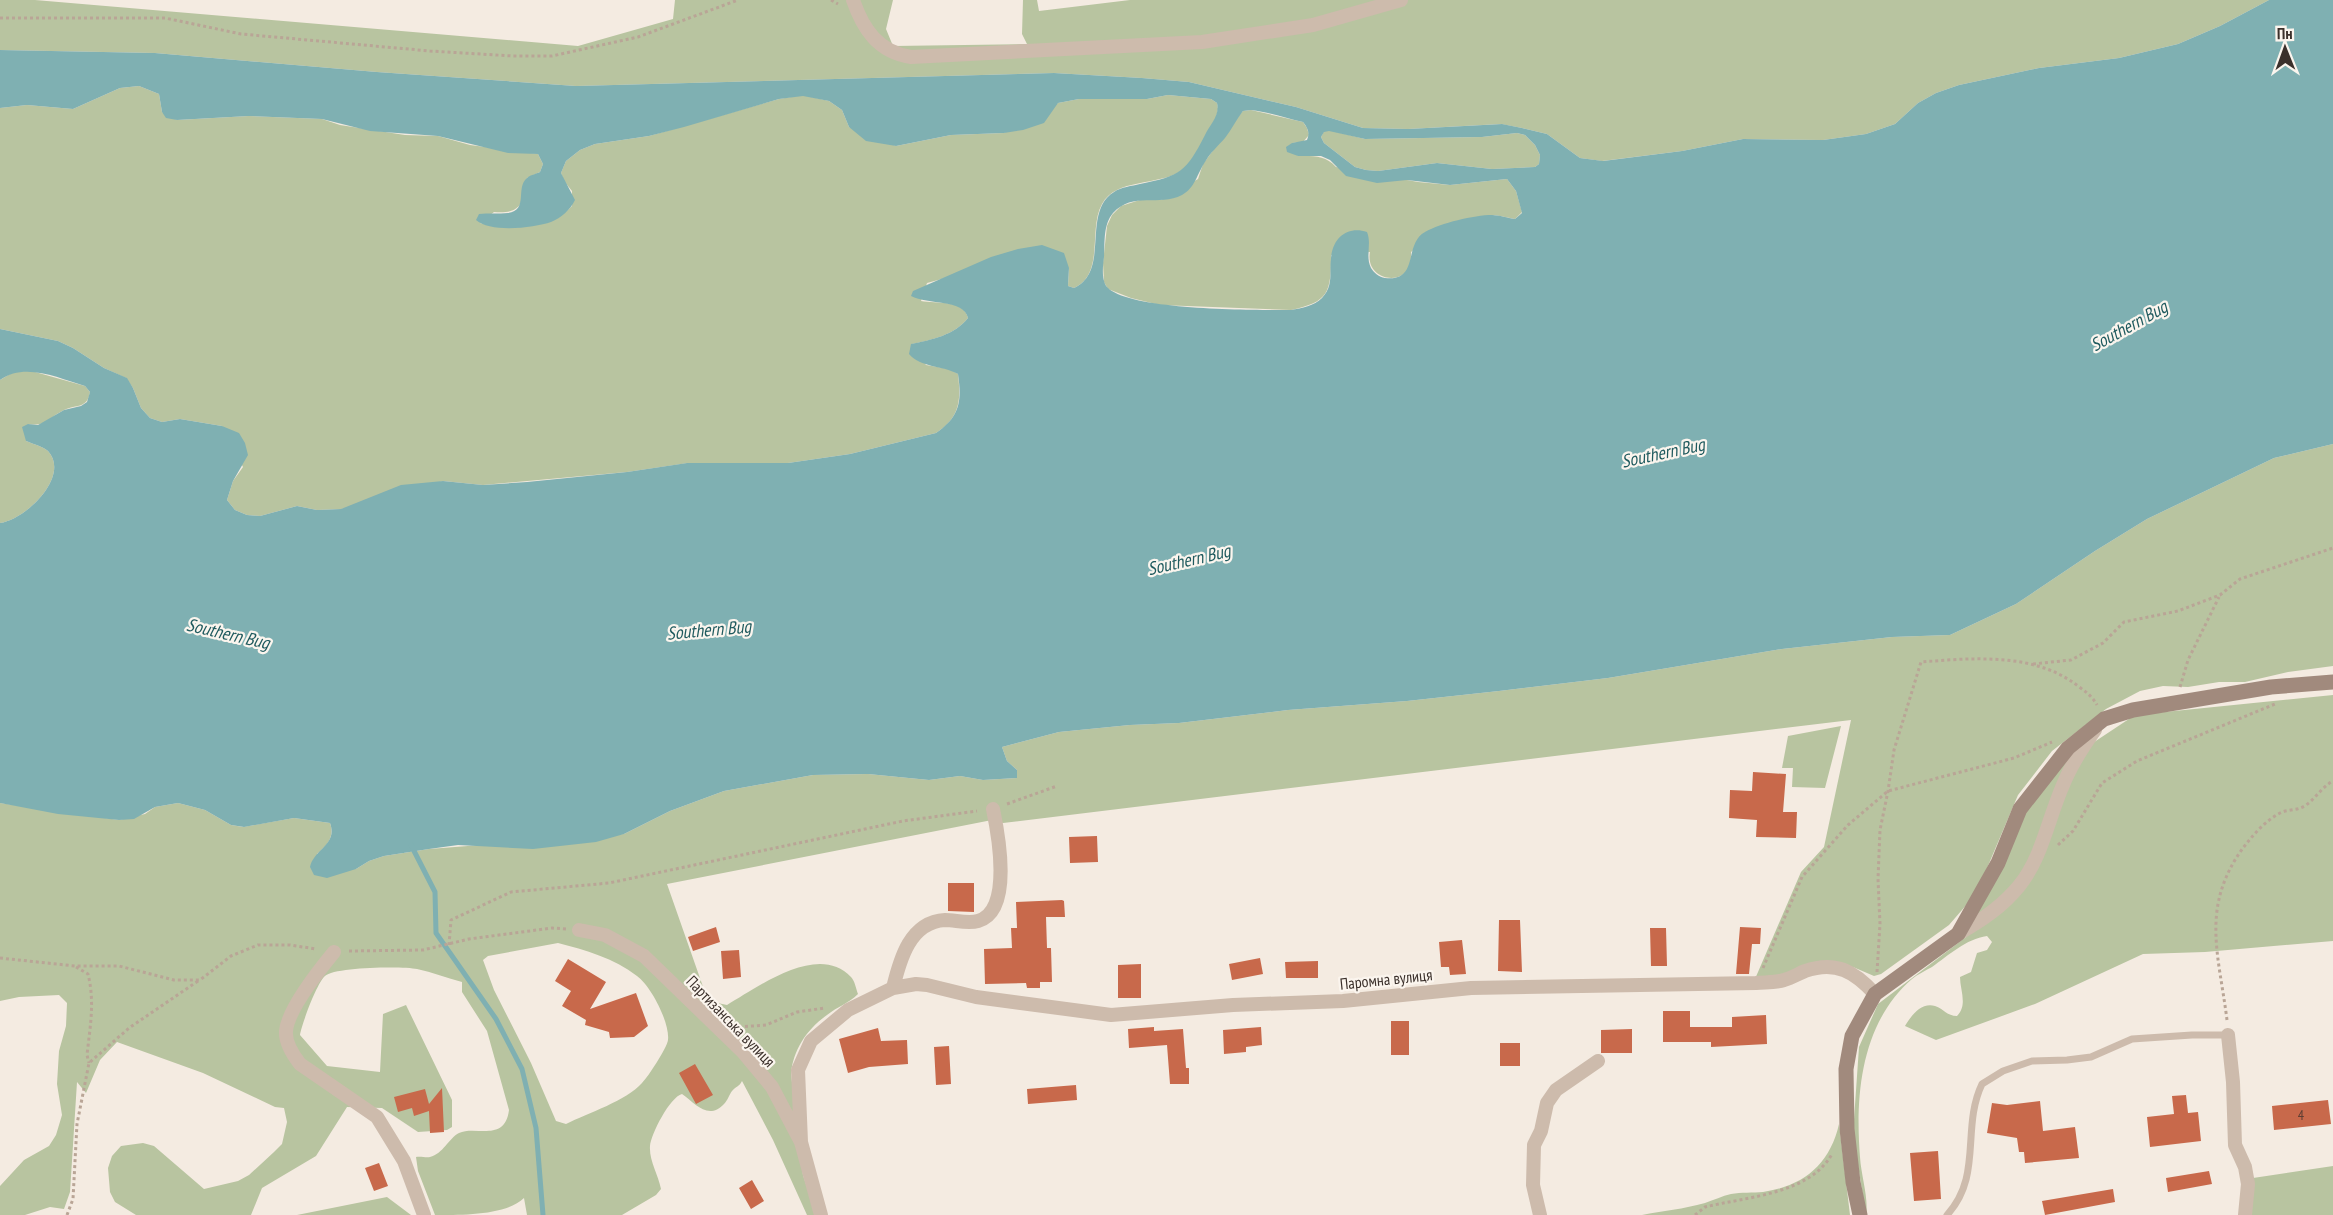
<svg xmlns="http://www.w3.org/2000/svg" width="2333" height="1215" font-family="'PT Sans Narrow',sans-serif">
	<rect width="100%" height="100%" fill="#f4ebe1"/>
	<path fill="#b8c4a0" fill-rule="evenodd" d="M0 0H35L578 46 673 19 675 0H893L886 29 893 46 1027 44 1022 34 1023 0H1037L1039 11 1130 0H2269L2220 26 2178 44 2119 58 2039 68 1959 85 1936 93 1918 103 1895 124 1866 134 1823 140 1743 139 1682 151 1602 161 1580 158 1547 134 1522 128 1501 124 1408 129 1363 128 1296 107 1189 82 1142 78 1054 73 576 86 377 72 155 53 0 50Z
		M139 86 159 94 162 112 177 120 249 116 322 119 340 125 405 135 438 136 470 145 538 154 543 164 540 172 527 178C522 203 523 214 494 212L480 223C509 231 549 229 572 206V191L564 181 561 173 563 168 566 161 580 150 595 144 649 136 779 99 803 95 829 101 842 110 849 127 896 146 951 135 1004 133 1058 103 1079 99H1147L1168 95 1211 99 1217 103 1218 109 1216 118C1205 135 1198 160 1181 171 1158 186 1116 178 1102 204 1088 229 1105 274 1074 288L1068 286 1069 268 949 277 927 283 921 301C936 304 964 299 968 318 955 335 931 340 912 344L926 365 949 369 958 374C961 401 960 417 936 433L850 454 788 463H688L627 472 483 485 443 481 342 509 317 510 297 506 260 516 247 515 235 510 227 500 233 481 243 467 222 426 180 419 162 422 150 418 141 408 133 388 126 378 104 368 73 348 58 341 0 329V108L27 105 73 109 120 88Z
		M1251 110 1303 122 1307 128 1309 135 1303 142 1292 143 1298 156C1314 156 1325 155 1336 167L1418 182 1450 185 1507 179 1516 191 1522 212 1515 219 1495 215 1445 225 1411 252C1411 257 1411 262 1410 266 1401 287 1365 279 1370 252L1331 255C1331 292 1329 302 1291 310L1160 305 1131 298 1108 289 1104 282 1103 263 1107 226 1112 215 1121 206 1143 199 1161 200 1198 179 1203 164 1237 118 1243 111Z
		M1329 130 1365 139 1482 137 1517 133 1525 135 1535 145 1540 155 1539 164 1535 167 1492 169 1437 163 1378 171 1366 170 1355 167 1324 143 1321 137 1324 131Z
		M28 370 85 386 90 392C87 409 77 404 64 410 49 417 47 427 28 424L26 441C33 444 42 446 48 451 71 476 25 520 0 523V380L15 371Z
		M2333 444V666L2288 672 2245 682H2219L2188 687 2163 686 2140 691 2106 709 2052 751 2032 777 2018 795 1979 887 1968 903 1949 925 1881 974 1874 976 1853 967 1778 978 1755 979 1801 872 1824 847 1851 720 1003 823 992 820 667 884 708 1001 727 1005C758 987 818 942 851 977 855 981 856 989 858 994 849 1003 837 1007 827 1015 807 1029 793 1050 791 1074L803 1175 816 1215H807L773 1140 742 1081C739 1087 736 1086 732 1091 729 1095 728 1100 724 1104 708 1121 695 1103 682 1094 670 1097 651 1134 650 1146 649 1161 658 1174 661 1189L656 1195 622 1215H527L524 1198C507 1215 463 1215 435 1215L418 1171 416 1157C421 1156 426 1158 430 1157 443 1154 449 1138 459 1133 475 1125 505 1143 509 1110L487 1031 462 992V982C447 978 432 972 417 969 403 966 334 967 325 976 317 983 302 1023 300 1035L327 1066 380 1072 383 1014 406 1005 452 1100V1127L447 1130 418 1132 382 1108 347 1107 316 1156 262 1188 251 1215H136L115 1202 110 1192 108 1168 112 1156 121 1146 143 1143 154 1146 204 1189 238 1181 249 1175 274 1152 282 1144 287 1122 284 1108 275 1107 203 1073 117 1042 100 1060 86 1093 77 1082 70 1192 64 1209 50 1207 25 1215H0V1186L24 1160 49 1146 56 1135 62 1115 57 1084 59 1051 66 1026 67 1003 59 995 19 997 0 1001V803L119 820 145 814 155 807 178 803 205 810 231 825 243 827 294 818 330 823C335 837 327 845 317 854L356 869 369 861 384 856 429 849 624 834 670 811 724 791 813 775 868 774 929 780 960 776 983 780 1017 778V770L1007 761 1002 747 1059 732 1130 725 1179 723 1288 710 1407 701 1499 691 1608 678 1782 649 1892 637 1950 635 2016 604 2095 551 2147 519 2274 458ZM558 943C585 950 614 958 637 976 651 986 670 1023 668 1040 667 1048 648 1077 642 1083 626 1101 588 1113 566 1124L556 1121 531 1063 494 990 483 960 488 956Z
		M2333 695V941L2205 952 2143 954 2035 1004 1936 1040 1905 1026C1911 1016 1921 1002 1935 1006 1944 1009 1947 1016 1957 1016 1968 1005 1960 990 1960 977L1971 972 1977 953 1987 950 1992 942 1987 936C1966 939 1949 955 1932 967 1925 971 1918 974 1912 979 1861 1023 1855 1095 1860 1157 1861 1175 1869 1199 1866 1215L1853 1134 1859 1047 1878 1004 1966 937 2027 808 2067 760 2135 715Z
		M1841 726 1825 788 1792 787 1793 768H1782L1788 736Z
		M1839 1124 1850 1215H1642C1662 1211 1684 1209 1705 1203 1714 1200 1722 1196 1731 1194 1741 1192 1753 1193 1763 1192 1804 1186 1830 1164 1839 1124Z
		M2333 1166V1215H2241L2253 1178Z
		M387 1197 411 1215H297Z"/>
	<path fill="#7fb0b2" fill-rule="evenodd" d="M2269 0H2333V444L2274 458 2147 519 2095 551 2016 604 1950 635 1892 637 1782 649 1608 678 1499 691 1407 701 1288 710 1179 723 1130 725 1059 732 1002 747 1007 761 1017 770V778L983 780 960 776 929 780 868 774 813 775 724 791 670 811 624 834 596 842 533 849 458 845 429 849 384 856 369 861 356 869 327 878 314 875 310 867C314 849 338 845 330 823L294 818 244 827 231 825 205 810 178 803 155 807 134 819 119 820 58 814 0 803V523C25 520 71 476 48 451 42 446 33 444 26 441L22 427 28 424 38 425 64 410 81 406 87 402 90 392 85 386C58 378 25 362 0 380V329L58 341 73 348 104 368 127 378 133 388 141 408 150 418 162 422 180 419 222 426 239 433 245 443 248 455 233 481 227 500 235 510 247 515 260 516 297 506 317 510 341 509 401 485 443 481 483 485 527 482 627 472 687 463H788L850 454 936 433C960 417 962 401 958 374 942 365 921 368 909 354L911 344C931 340 955 335 968 318 964 299 928 305 911 296L913 291 991 257 1018 249 1042 245 1064 253 1069 268 1068 286 1074 288C1111 271 1081 212 1114 192 1121 187 1132 186 1140 184 1180 176 1186 172 1205 135 1210 124 1220 116 1217 103L1211 99 1168 95 1147 99H1079L1058 103 1044 123 1023 130 1004 133 951 135 896 146 866 141 849 127 842 110 829 101 803 96 779 99 684 127 649 136 595 144 580 150 566 161 561 173 575 200C571 209 561 218 551 222 534 228 490 233 476 220L479 214C488 213 499 214 508 213 529 210 515 188 527 178 530 175 536 174 540 172L543 164 538 154 508 153 438 136 370 131 322 119 249 116 177 120 166 118 162 112 159 94 139 86 120 88 73 109 27 105 0 108V50L155 53 377 72 576 86 1054 73 1142 78 1189 82 1296 107 1363 128 1408 129 1502 124 1522 128 1547 134 1580 158 1603 161 1682 151 1743 139 1823 140 1866 134 1895 124 1918 103 1936 93 1959 85 2039 68 2119 58 2178 44 2220 26ZM1251 110C1269 112 1285 118 1303 122 1308 128 1310 133 1307 140L1292 143 1286 147 1287 152 1298 156H1321L1330 160 1346 176 1377 183 1407 180 1450 185 1507 179 1516 191 1522 213 1515 219C1507 218 1500 215 1492 215 1474 215 1441 223 1425 232 1403 244 1420 282 1385 278 1379 277 1374 273 1371 268 1365 256 1372 244 1367 232 1348 226 1333 237 1331 258 1329 273 1334 285 1322 298 1314 306 1302 308 1291 310 1257 310 1129 311 1107 287 1101 280 1103 265 1104 257 1105 242 1103 225 1113 213 1133 191 1159 207 1182 195 1195 188 1197 174 1205 162 1210 153 1218 146 1225 138 1232 129 1236 120 1243 111ZM1329 131 1365 139 1482 137 1517 133 1525 135 1535 145 1540 155 1539 164 1535 167 1492 169 1437 163 1378 171 1366 170 1355 167 1324 143 1321 137 1324 132Z"/>
	<g fill="none" stroke-linecap="round" stroke-linejoin="round">
		<path stroke="#7fb0b2" stroke-width="5" d="M411 845 435 892 436 933 496 1019 522 1069 536 1128 543 1215"/>
	</g>
	<path fill="#c8694b" d="M1753 772 1786 774 1783 812H1797L1796 838 1756 837 1757 820 1729 818 1730 790 1752 791Z
		M1097 836 1098 862 1070 863 1069 837Z
		M948 883H974V912L948 911Z
		M1062 900 1064 901 1065 917H1046L1047 948H1051L1052 982H1040V988H1027L1026 983 985 984 984 949 1012 948 1011 928H1017L1016 902Z
		M1499 920H1520L1522 972 1498 971Z
		M716 927 720 942 693 951 688 937Z
		M1740 927 1761 928 1760 944H1752L1749 974H1736Z
		M1650 928H1666L1667 966H1651Z
		M1462 940 1466 974 1450 975 1449 967H1441L1439 942Z
		M739 950 741 977 723 979 721 951Z
		M1260 958 1263 974 1232 980 1229 964Z
		M568 959 606 982 590 1009 636 993 648 1026 634 1037 610 1038 609 1032 585 1025 586 1020 562 1006 571 991 555 981Z
		M1318 961V978H1286L1285 962Z
		M1141 964V998H1118V965Z
		M1663 1011H1690V1027H1732V1017L1766 1015 1767 1044 1711 1047V1042H1663Z
		M1391 1021H1409V1055H1391Z
		M1154 1027V1031L1183 1029 1186 1068H1189V1084H1170L1167 1045 1129 1048 1128 1029Z
		M1261 1027 1262 1045 1246 1047V1052L1224 1054 1223 1030Z
		M878 1028 881 1041 907 1040 908 1064 869 1067 848 1073 839 1039Z
		M1632 1029V1053H1601V1030Z
		M1500 1043H1520V1066H1500Z
		M949 1046 951 1084 936 1085 934 1047Z
		M695 1064 713 1095 696 1104 679 1073Z
		M1076 1085 1077 1100 1028 1104 1027 1089Z
		M442 1088 444 1132 430 1133 429 1111 414 1116 412 1108 398 1112 394 1097 425 1089 429 1104Z
		M2186 1095 2188 1113 2198 1112 2201 1141 2150 1147 2147 1117 2174 1114 2172 1096Z
		M2328 1100 2331 1124 2274 1130 2272 1106Z
		M2040 1101 2043 1131 2075 1127 2079 1158 2025 1163 2024 1152H2019L2017 1138 1987 1133 1992 1103 2007 1105Z
		M1938 1151 1941 1199 1914 1201 1910 1153Z
		M379 1163 388 1186 374 1191 365 1168Z
		M2209 1171 2212 1184 2168 1192 2166 1178Z
		M752 1180 764 1201 751 1209 739 1188Z
		M2113 1189 2115 1202 2045 1215 2042 1201Z"/>
	<g fill="none" stroke-linecap="round" stroke-linejoin="round">
		<path stroke="#b9a596" stroke-width="3" stroke-dasharray="3 3" stroke-linecap="butt" d="M831 0 838 4
			M0 18H165L241 34 430 51 513 56H552L638 37 738 0
			M2033 664 2071 660 2103 643 2124 622 2178 611 2220 595 2240 579 2333 548
			M2180 687 2188 660 2219 597
			M1007 804 1057 786
			M2058 845 2073 831 2102 783 2137 761 2275 704
			M449 945 451 920 511 892 609 883 903 821 977 811
			M349 951 423 950 469 939 552 928 566 929
			M0 958 75 966H119L174 980H200L231 956 258 945H290L316 949
			M76 967 88 974C95 1002 90 1027 87 1055L89 1063
			M1763 968 1802 877 1848 825 1888 791 2014 758 2052 742
			M1877 972 1880 924 1878 879 1880 830 1888 791 1894 750 1921 662C1973 658 2034 652 2078 686 2086 692 2092 696 2097 705
			M2227 1020C2219 955 2200 907 2243 848 2253 835 2265 821 2280 813 2288 809 2298 811 2306 805 2316 798 2322 787 2333 781
			M739 1027 766 1025 797 1012 825 1008
			M67 1215 73 1199 77 1124 89 1063 129 1028 198 981
			M1695 1215 1705 1207C1746 1197 1810 1194 1832 1154"/>
		<path stroke="#cdbbac" stroke-width="7" d="M1947 1215C1983 1176 1961 1128 1982 1084L2003 1071 2032 1061 2067 1060 2091 1057 2132 1039 2192 1035H2228"/>
		<path stroke="#cdbbac" stroke-width="14" d="M853 0C863 29 878 52 911 57L1202 42 1313 25 1401 0
			M579 930 605 935 644 956 743 1052 772 1087 801 1142 821 1215
			M1958 934C1981 921 2002 907 2019 886 2042 858 2048 819 2063 785 2071 765 2082 748 2095 730
			M334 952C320 969 288 1009 286 1031 285 1043 293 1055 300 1064L377 1117 404 1161 424 1215
			M893 988C900 959 910 922 945 920 955 920 968 924 978 921 1013 911 998 833 993 809
			M2228 1035 2233 1082 2235 1145 2245 1167 2248 1184 2245 1215
			M801 1142 798 1070 811 1041 848 1010 893 988 916 984 927 985 976 997 1111 1015 1233 1005 1343 1001 1471 988 1756 983C1765 982 1775 983 1784 980 1791 978 1798 974 1805 971 1836 960 1855 972 1875 994
			M1540 1215 1533 1185 1534 1145 1541 1131 1547 1103 1556 1090 1598 1061"/>
		<path stroke="#a18a7d" stroke-width="15" d="M1860 1215 1853 1182 1847 1129 1846 1069 1852 1036 1875 994 1958 934 1998 863 2020 809 2068 748 2104 719 2133 710 2271 687 2333 682"/>
	</g>
	<g text-anchor="middle" stroke-width="4.5" stroke-linejoin="round" paint-order="stroke">
		<g font-size="14" fill="#5e3e33">
			<text x="2301" y="1120">4</text>
		</g>
		<g font-size="16" fill="#3b302b" stroke="#fbf5ee">
			<text transform="translate(1386 979) rotate(-6)" y="6">Паромна вулиця</text>
			<text transform="translate(731 1021) rotate(46)" y="6">Партизанська вулиця</text>
		</g>
		<g font-size="18" font-style="italic" fill="#1f5a5e" stroke="#fbf5ee">
			<text transform="translate(2129 326) rotate(-29)" y="6">Southern Bug</text>
			<text transform="translate(1663 453) rotate(-12)" y="6">Southern Bug</text>
			<text transform="translate(1189 560) rotate(-13)" y="6">Southern Bug</text>
			<text transform="translate(709 630) rotate(-5)" y="6">Southern Bug</text>
			<text transform="translate(228 634) rotate(13)" y="6">Southern Bug</text>
		</g>
	</g>
	<g transform="translate(2285 48) rotate(359)" stroke="#fbf5ee" stroke-width="4.5" paint-order="stroke">
	<path d="M0-4.5L10 22L0 15L-10 22Z" fill="#3b302b"/>
	<text y="-9" font-size="16" font-weight="bold" text-anchor="middle" fill="#3b302b">Пн</text>
	</g>
</svg>
